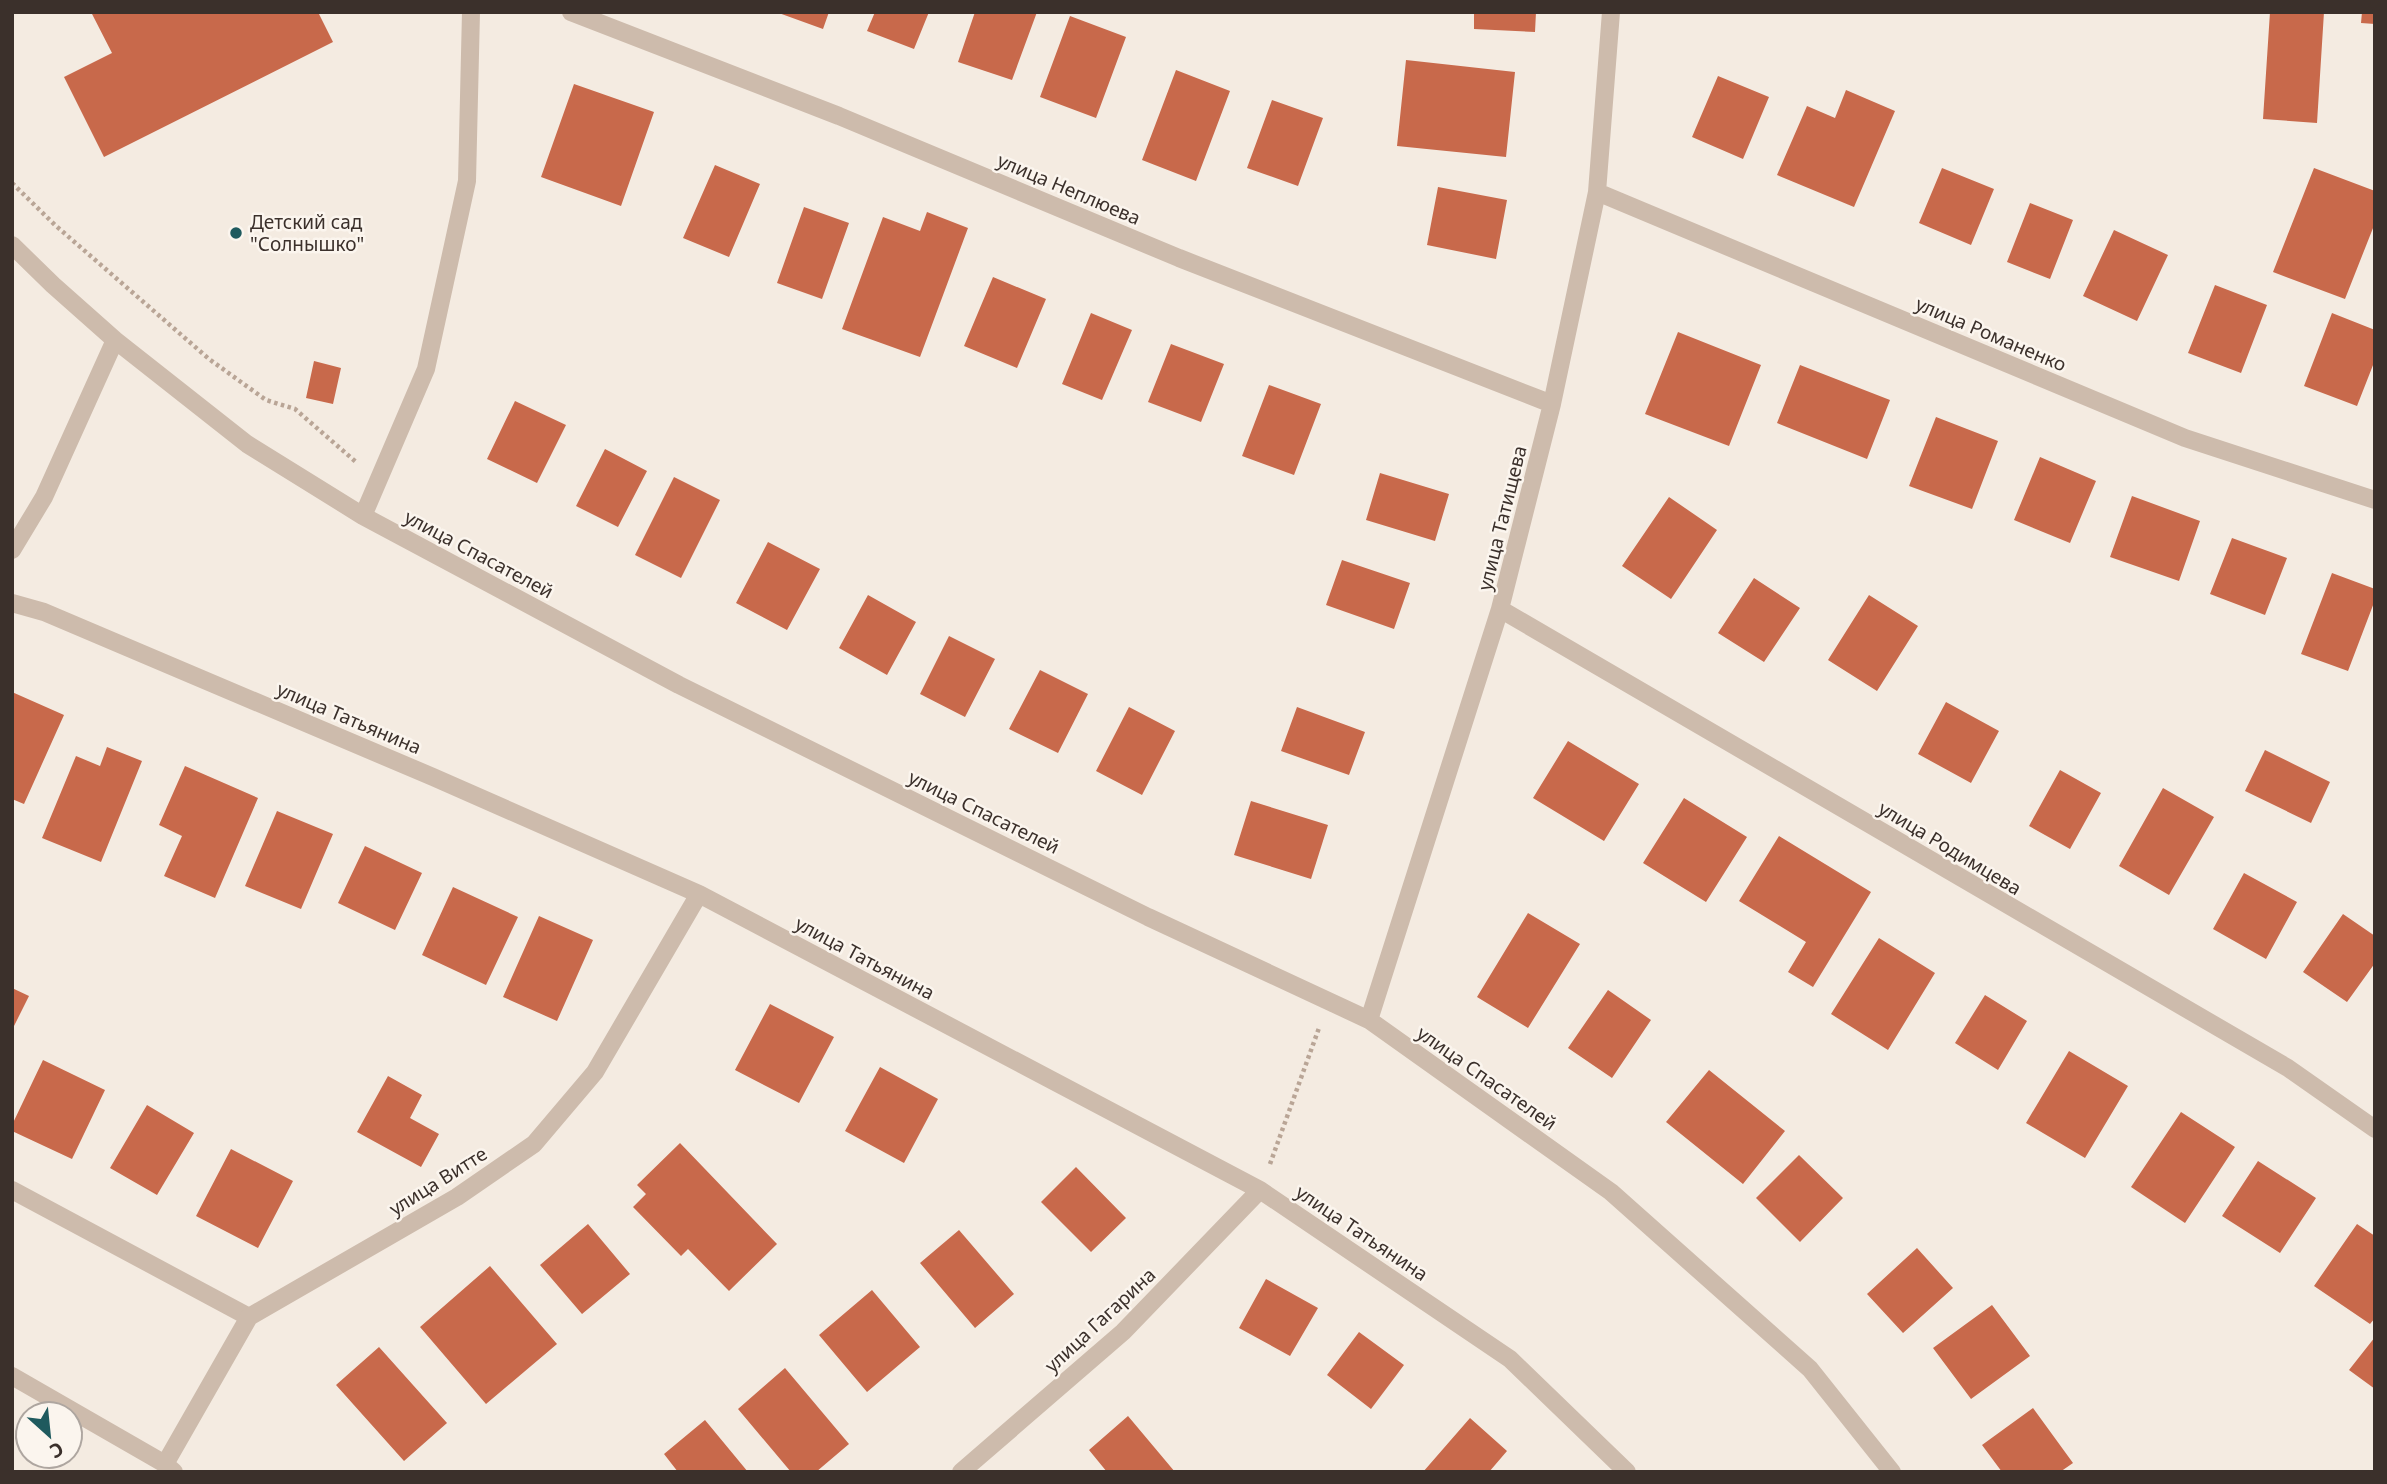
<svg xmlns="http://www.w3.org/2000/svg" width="2387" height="1484" font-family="'Noto Sans',sans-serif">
	<rect width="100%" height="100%" fill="#f4ebe1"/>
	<path fill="#c8694b" d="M91 12H318L333 42 104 157 64 77 112 53Z
		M776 12H829L823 29Z
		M875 12H929L914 49 867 31Z
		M975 12H1037L1012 80 958 62Z
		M1474 12H1536L1535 32 1474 29Z
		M2270 12H2324L2317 123 2263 119Z
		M2362 12H2375V24L2361 23Z
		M1070 16 1126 37 1096 118 1040 97Z
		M1406 60 1515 72 1506 157 1397 146Z
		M1176 70 1230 91 1196 181 1142 160Z
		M1718 76 1769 97 1743 159 1692 137Z
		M574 84 654 112 621 206 541 177Z
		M1846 90 1895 111 1854 207 1777 175 1807 106 1835 118Z
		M1272 100 1323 118 1298 186 1247 168Z
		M715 165 760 184 729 257 683 238Z
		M1942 168 1994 189 1971 245 1919 223Z
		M2314 168 2375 191V223L2345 299 2273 272Z
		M1438 187 1507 200 1496 259 1427 245Z
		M2030 203 2073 220 2050 279 2007 262Z
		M804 207 849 223 822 299 777 283Z
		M927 212 968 228 920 357 842 329 883 217 920 231Z
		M2114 230 2168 255 2137 321 2083 296Z
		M993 277 1046 299 1017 368 964 346Z
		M2215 285 2267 305 2241 373 2188 353Z
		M1091 313 1132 330 1102 400 1062 384Z
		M2332 313 2375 330V360L2357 406 2304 386Z
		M1678 332 1761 365 1729 446 1645 414Z
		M1171 344 1224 364 1201 422 1148 402Z
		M314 361 341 368 333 404 306 398Z
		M1800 365 1890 400 1867 459 1777 423Z
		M1269 385 1321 404 1294 475 1242 456Z
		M515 401 566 425 537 483 487 459Z
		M1936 417 1998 441 1972 509 1909 486Z
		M605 449 647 471 618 527 576 506Z
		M2040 457 2096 481 2070 543 2014 520Z
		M1380 473 1449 494 1435 541 1366 520Z
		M674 477 720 500 681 578 635 555Z
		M2132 496 2200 521 2179 581 2110 557Z
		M1669 497 1717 530 1671 599 1622 566Z
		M2232 538 2287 558 2265 615 2210 594Z
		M768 542 820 569 787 630 736 603Z
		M1342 560 1410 583 1394 629 1326 605Z
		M2332 573 2375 589V600L2348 671 2301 654Z
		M1754 578 1800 608 1764 662 1718 633Z
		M868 595 916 622 887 675 839 648Z
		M1869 595 1918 626 1877 691 1828 660Z
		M949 636 995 659 965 717 920 694Z
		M1040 670 1088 694 1058 753 1009 729Z
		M12 692 64 715 24 804 12 799Z
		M1946 702 1999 731 1971 783 1918 754Z
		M1129 707 1175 731 1142 795 1096 771Z
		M1297 707 1365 732 1349 775 1281 751Z
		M1568 741 1639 784 1604 841 1533 798Z
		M107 747 142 761 101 862 42 838 76 756 100 766Z
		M2265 750 2330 782 2311 823 2245 791Z
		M185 766 258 798 215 898 164 876 182 836 159 825Z
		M2060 770 2101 793 2070 849 2029 826Z
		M2163 788 2214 817 2169 895 2119 866Z
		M1684 798 1747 837 1706 902 1643 863Z
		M1251 801 1328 825 1311 879 1234 855Z
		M277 811 333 834 301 909 245 886Z
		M1779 836 1871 892 1813 987 1788 972 1806 942 1739 901Z
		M365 846 422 873 395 930 338 903Z
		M2244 873 2297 902 2266 959 2213 929Z
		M453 887 518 917 486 985 422 955Z
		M1528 913 1580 944 1528 1028 1477 997Z
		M2343 914 2375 936V963L2347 1002 2303 972Z
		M539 916 593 940 557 1021 503 997Z
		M1879 938 1935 973 1888 1050 1831 1014Z
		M12 988 29 996 12 1030Z
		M1608 990 1651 1020 1612 1078 1568 1048Z
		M1985 995 2027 1021 1998 1070 1955 1043Z
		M770 1004 834 1037 799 1103 735 1070Z
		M2069 1051 2128 1086 2085 1158 2026 1123Z
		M43 1060 105 1090 72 1159 12 1131V1125Z
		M880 1067 938 1099 904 1163 845 1131Z
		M1709 1070 1785 1131 1743 1184 1666 1122Z
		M388 1076 422 1095 410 1118 439 1134 421 1167 357 1132Z
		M147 1105 194 1133 157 1195 110 1168Z
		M2181 1112 2235 1147 2185 1223 2131 1187Z
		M680 1143 777 1244 729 1291 688 1249 681 1256 633 1207 646 1194 637 1185Z
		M231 1149 293 1181 258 1248 196 1216Z
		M1799 1155 1843 1198 1800 1242 1756 1198Z
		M2258 1161 2316 1198 2280 1253 2222 1216Z
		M1076 1167 1126 1218 1091 1252 1041 1202Z
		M588 1224 630 1274 582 1314 540 1265Z
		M2357 1224 2375 1236V1318L2370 1324 2314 1286Z
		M959 1230 1014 1294 975 1328 920 1263Z
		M1917 1248 1953 1288 1903 1333 1867 1294Z
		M490 1266 557 1344 486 1404 420 1327Z
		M1266 1279 1318 1308 1290 1356 1239 1328Z
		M872 1290 920 1347 867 1392 819 1335Z
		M1992 1305 2030 1356 1971 1399 1933 1348Z
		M1359 1332 1404 1365 1371 1409 1327 1375Z
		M2375 1337V1389L2349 1370Z
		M379 1347 447 1423 404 1461 336 1385Z
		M785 1368 849 1444 816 1472H791L738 1409Z
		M2033 1408 2073 1463 2060 1472H2002L1982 1445Z
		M1128 1416 1175 1472H1107L1089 1450Z
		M1470 1418 1507 1451 1489 1472H1423Z
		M705 1420 748 1472H678L664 1454Z"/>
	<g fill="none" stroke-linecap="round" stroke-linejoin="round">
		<path stroke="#b9a596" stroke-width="4.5" stroke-dasharray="3.5 3.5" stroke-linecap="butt" d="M12 183 55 225 209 359 266 400 295 409 356 462
			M1270 1164 1319 1028"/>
		<path stroke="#cdbbac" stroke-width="18" d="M12 1190 249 1317"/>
		<path stroke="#cdbbac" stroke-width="18" d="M571 12 839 116 1179 258 1552 404
			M1597 192 2185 438 2375 500
			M12 245 53 285 115 340 247 444 363 516 679 685 1148 917 1369 1020 1611 1192 1810 1369 1892 1472
			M363 516 426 369 467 181 471 12
			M12 550 44 497 115 340
			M12 603 44 612 433 777 699 894 1260 1190 1510 1359 1627 1472
			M1500 609 2288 1068 2375 1129
			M1369 1020 1500 609 1552 404 1597 192 1611 12
			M12 1376 165 1464 174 1472
			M165 1464 249 1317 457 1197 534 1144 595 1072 699 894
			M961 1472 1123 1332 1260 1190"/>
	</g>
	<circle fill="#1f5a5e" stroke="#fbf5ee" stroke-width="2.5" cx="236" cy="233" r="7"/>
	<g text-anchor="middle" stroke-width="5" stroke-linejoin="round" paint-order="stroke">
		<g font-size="19" fill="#3b302b" stroke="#fbf5ee">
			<text transform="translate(1069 189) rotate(23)" y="7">улица Неплюева</text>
			<text transform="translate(1991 334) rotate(23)" y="7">улица Романенко</text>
			<text transform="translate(1502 518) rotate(-76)" y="7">улица Татищева</text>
			<text transform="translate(479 554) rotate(28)" y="7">улица Спасателей</text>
			<text transform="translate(349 718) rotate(23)" y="7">улица Татьянина</text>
			<text transform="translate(984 812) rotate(26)" y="7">улица Спасателей</text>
			<text transform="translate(1950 848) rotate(31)" y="7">улица Родимцева</text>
			<text transform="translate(865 958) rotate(28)" y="7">улица Татьянина</text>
			<text transform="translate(1487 1078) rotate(35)" y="7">улица Спасателей</text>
			<text transform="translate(438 1181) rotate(-32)" y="7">улица Витте</text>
			<text transform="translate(1362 1233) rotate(34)" y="7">улица Татьянина</text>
			<text transform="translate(1100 1320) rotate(-43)" y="7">улица Гагарина</text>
		</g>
		<g font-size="19" fill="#3b302b" stroke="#fbf5ee" text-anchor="start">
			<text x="250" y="229">Детский сад<tspan x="250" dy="22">"Солнышко"</tspan></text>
		</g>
	</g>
	<rect width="2387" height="1484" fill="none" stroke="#3b302b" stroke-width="28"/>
	<g transform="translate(49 1435) rotate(153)"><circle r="33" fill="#fbf5ee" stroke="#aea6a0" stroke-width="2"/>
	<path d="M0-5L12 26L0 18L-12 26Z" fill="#1f5a5e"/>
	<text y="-10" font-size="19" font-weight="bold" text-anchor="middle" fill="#3b302b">С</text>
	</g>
</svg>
